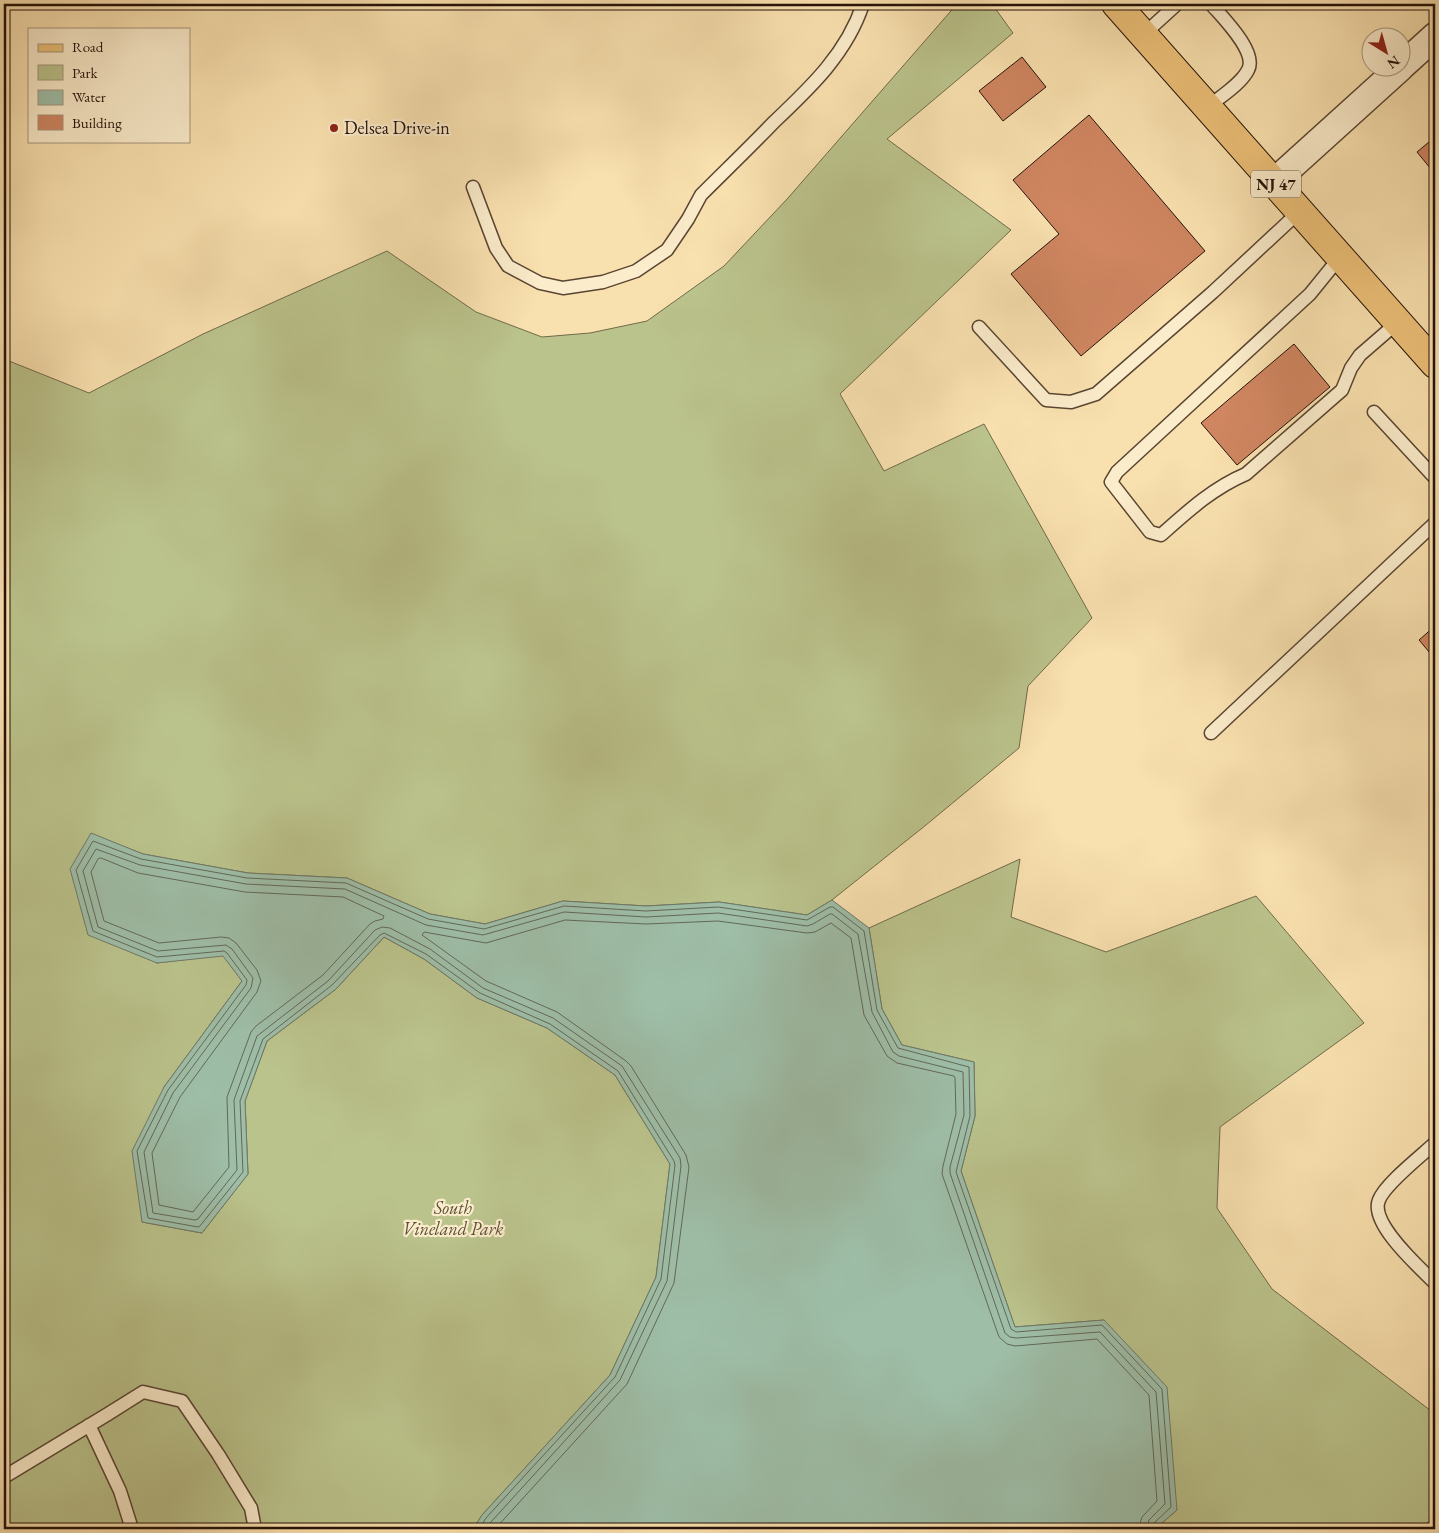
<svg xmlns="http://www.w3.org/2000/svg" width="1439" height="1533" font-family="'EB Garamond',serif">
	<rect width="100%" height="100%" fill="#f9e1af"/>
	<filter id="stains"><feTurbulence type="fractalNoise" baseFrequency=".004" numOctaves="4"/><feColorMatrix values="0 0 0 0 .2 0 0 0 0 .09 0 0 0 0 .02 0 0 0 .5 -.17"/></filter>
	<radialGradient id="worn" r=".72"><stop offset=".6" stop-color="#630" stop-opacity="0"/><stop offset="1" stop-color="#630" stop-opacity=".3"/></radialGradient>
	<path fill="#bbc38c" stroke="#706a4a" d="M957 4H992L1013 33 887 139 1011 230 840 394 884 471 984 424 1092 618 1028 686 1019 748 926 825 832 900 807 915 719 902 646 906 563 901 485 924 430 914 347 878 248 873 143 854 91 834 156 963 223 955 242 981 164 1087 142 1222 202 1233 248 1174 245 1101 267 1041 336 989 384 937 424 959 477 998 547 1028 615 1075 670 1164 656 1277 610 1375 482 1515 473 1529H4V359L89 393 203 334 387 251 476 312 542 337 590 333 647 321 724 266 788 198Z
		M1020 859 1011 917 1106 952 1256 896 1364 1023 1220 1127 1217 1208 1272 1289 1435 1414V1516L1420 1529H1155L1177 1510 1104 1320 1015 1327 961 1171 975 1116 974 1062 902 1045 882 1009 869 928Z"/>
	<path fill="#9ebea8" stroke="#6e7968" d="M91 833 143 854 248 873 347 878 430 914 485 924 563 901 646 906 719 902 807 915 832 900 869 928 882 1009 902 1045 974 1062 975 1116 961 1171 1015 1327 1104 1320 1167 1387 1177 1510 1155 1529H473L482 1515 610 1375 656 1277 670 1164 615 1075 547 1028 477 998 424 959 384 937 336 989 267 1041 245 1101 248 1174 202 1233 142 1222 132 1151 164 1087 242 981 223 956 157 963 88 935 70 869Z"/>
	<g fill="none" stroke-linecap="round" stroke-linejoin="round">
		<path stroke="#626858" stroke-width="1" d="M101 858 138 873 245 892 343 897 384 916 383 919 375 921 370 924 323 975 256 1026 251 1032 227 1097 229 1167 193 1212 159 1205 152 1153 180 1097 257 992 261 981 257 970 236 943 229 938 221 937 159 943 104 921 91 872 98 859Z
			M479 1529 486 1518 615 1377 661 1279 675 1165 674 1161 618 1071 550 1024 480 993 426 954 384 933 380 935 332 985 263 1039 240 1101 243 1172 200 1226 198 1227 148 1218 137 1151 168 1090 246 985 247 980 227 953 224 951 157 957 93 931 76 870 93 841 141 859 247 878 346 883 428 919 484 929 564 906 646 911 718 907 807 920 830 907H833L864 931 877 1010 898 1048 969 1067 970 1116 956 1172 1011 1329 1016 1332 1102 1325 1162 1389 1171 1507 1153 1524 1152 1529
			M486 1529 491 1522 620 1380 667 1281 681 1166 680 1158 622 1066 553 1018 483 988 430 949 390 928 382 927 375 930 328 981 257 1036 234 1100 237 1170 198 1219 195 1220 153 1213 144 1152 173 1093 251 988 253 978 232 949 226 945 158 951 98 927 83 871 96 849 140 865 246 884 345 889 426 925 483 935 564 912 646 917 718 913 807 926 813 924 830 914H832L858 934 872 1012 893 1052 899 1056 963 1072 964 1115 950 1167V1173L1005 1333 1010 1337 1016 1338 1100 1332 1156 1392 1165 1504 1149 1520 1146 1529
			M495 1529 627 1384 674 1283 689 1167 686 1155 631 1066 626 1061 557 1012 486 981 422 935 424 932 486 943 565 920 646 924 718 921 807 933 815 932 831 923 851 938 864 1015 887 1056 897 1063 954 1076 955 1078 956 1114 943 1166 942 1174 999 1337 1007 1344 1015 1346 1097 1339 1149 1395 1157 1501 1142 1517 1138 1529"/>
	</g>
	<path fill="#cf8661" stroke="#251109" d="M1330 4H1341L1334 9Z
		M1022 57 1046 87 1003 121 979 91Z
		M1089 115 1205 251 1081 356 1011 274 1059 234 1013 180Z
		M1435 137V174L1417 152Z
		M1294 344 1330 387 1237 465 1201 423Z
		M1435 626V659L1419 640Z"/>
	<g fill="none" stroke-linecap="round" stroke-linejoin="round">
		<g stroke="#5a4532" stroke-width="15">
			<path id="service" d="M1143 35 1177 4
				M1208 107C1220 97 1241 84 1248 70 1258 52 1222 17 1211 4
				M473 187 496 248 508 266 540 283 563 288 603 282 636 271 667 250 688 219 701 195C725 171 750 147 774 122 811 87 847 53 863 4
				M1340 257 1310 294 1117 472 1111 482 1150 532 1161 535C1188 511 1213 488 1246 474L1342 390 1351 368 1360 355 1398 322
				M979 327 1046 400 1071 402 1096 394 1213 292 1300 211
				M1374 412 1435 478
				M1211 733 1435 523
				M1435 1143C1421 1156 1385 1184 1379 1200 1369 1223 1420 1268 1435 1283
				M89 1425 120 1491 132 1529
				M4 1477 108 1414 143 1392 182 1401 218 1454 251 1508 255 1529"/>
		</g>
		<g stroke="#5a4532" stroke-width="29">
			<path id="minor" d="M1402 66 1435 36
				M1274 182 1400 68"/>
		</g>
		<g stroke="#251109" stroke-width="30">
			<path id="primary" d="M1116 4 1435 364"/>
		</g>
		<use href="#service" stroke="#fbeccb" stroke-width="12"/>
		<use href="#minor" stroke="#fbeccb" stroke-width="26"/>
		<use href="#primary" stroke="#ecc078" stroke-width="28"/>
	</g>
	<circle fill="#8f2418" stroke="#fbeccb" stroke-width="2" cx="334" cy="128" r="5"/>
	<g text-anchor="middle" stroke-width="4.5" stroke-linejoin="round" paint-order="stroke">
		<rect fill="#fbeccb" stroke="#655343" stroke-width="1" x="1251" y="170.5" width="50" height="27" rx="4"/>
		<g font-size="16" font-weight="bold" fill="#251109">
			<text x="1276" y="190">NJ 47</text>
		</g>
		<g font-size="18" fill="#251109" stroke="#fbeccb" text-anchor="start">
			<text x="344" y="134">Delsea Drive-in</text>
		</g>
		<g font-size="18" font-style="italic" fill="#5a4f37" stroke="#fbeccb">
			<text x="453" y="1214">South<tspan x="453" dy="21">Vineland Park</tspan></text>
		</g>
	</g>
	<rect width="1439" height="1533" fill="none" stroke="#f9e1af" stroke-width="20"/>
	<rect x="5" y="5" width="1429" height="1523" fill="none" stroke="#251109" stroke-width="2.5"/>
	<rect x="10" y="10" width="1419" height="1513" fill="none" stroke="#251109"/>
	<rect x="28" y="28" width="162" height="115" fill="#fbeccb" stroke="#a5947d"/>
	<rect x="38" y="44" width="25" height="8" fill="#ecc078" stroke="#a5947d"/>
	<text x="72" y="52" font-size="15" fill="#251109">Road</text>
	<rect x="38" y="65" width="25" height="15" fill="#bbc38c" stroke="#a5947d"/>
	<text x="72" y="78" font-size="15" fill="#251109">Park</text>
	<rect x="38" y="90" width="25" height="15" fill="#9ebea8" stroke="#a5947d"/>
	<text x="72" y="102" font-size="15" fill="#251109">Water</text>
	<rect x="38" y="115" width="25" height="15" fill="#cf8661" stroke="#a5947d"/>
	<text x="72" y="128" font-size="15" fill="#251109">Building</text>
	<g transform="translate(1386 52) rotate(143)"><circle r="24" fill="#fbeccb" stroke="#a5947d"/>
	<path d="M0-4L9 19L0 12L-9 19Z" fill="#8f2418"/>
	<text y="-8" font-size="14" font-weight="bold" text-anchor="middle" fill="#251109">N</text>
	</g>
	<rect width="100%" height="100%" filter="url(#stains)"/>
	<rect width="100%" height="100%" fill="url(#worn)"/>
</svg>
